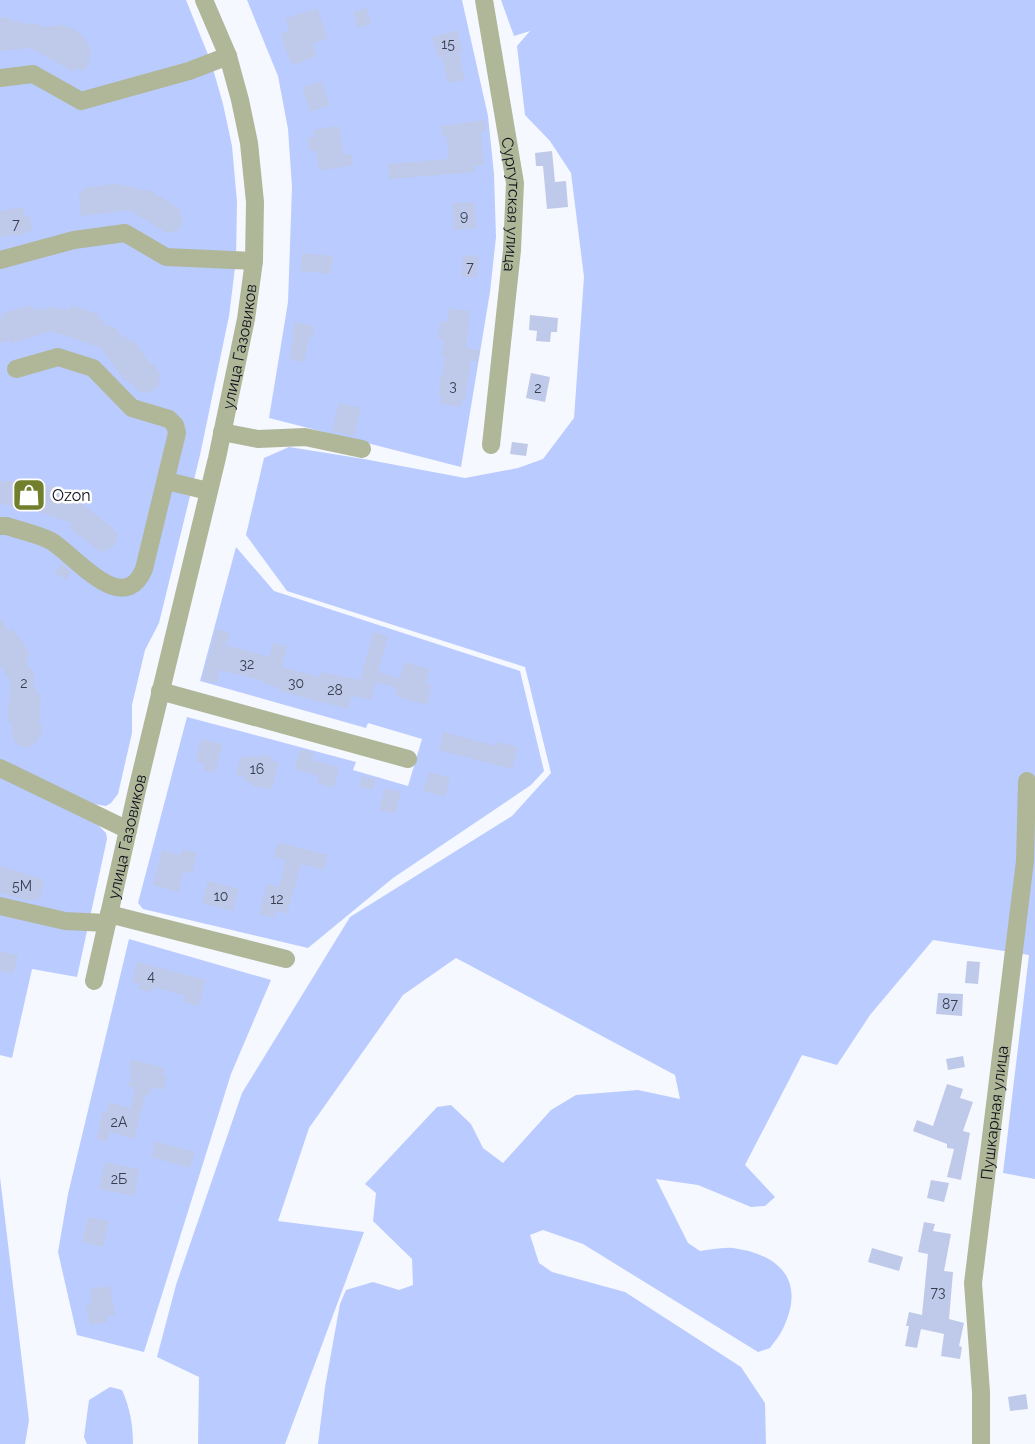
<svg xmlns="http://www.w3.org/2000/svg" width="1035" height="1444" font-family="Raleway,sans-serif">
	<rect width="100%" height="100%" fill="#f6f8ff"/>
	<path fill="#bacbff" d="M0 0H186L211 62 223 104 232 146 237 202 236 260 229 316 200 455 159 623 145 650 132 705V733L118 794 111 803 106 806 94 804 0 760Z
		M247 0H462L488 116 494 174 496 237 490 292 461 467 269 418 288 302 292 187 288 129 278 76Z
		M501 0H1035V1179L1003 1173 1029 955 933 940 870 1015 837 1065 802 1055 745 1165 775 1197 765 1206 751 1207 698 1185 656 1179 688 1243 700 1251C710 1250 722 1247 733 1248 777 1254 805 1278 785 1324 782 1333 775 1341 770 1348L758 1352 583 1244 543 1230 530 1235 539 1263 552 1272 625 1292 741 1367 765 1403 766 1444H318L325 1387 340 1304 346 1290 373 1282 399 1290 413 1285 412 1259 373 1221 376 1193 365 1184 437 1107 451 1105 471 1124 483 1148 503 1163 551 1110 576 1095 638 1090 680 1099 675 1075 456 958 403 995 309 1128 278 1221 364 1232 285 1444H198L199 1377 157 1357 176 1285 242 1093 350 917 512 816 551 773 525 667 287 591 246 535 264 458 289 447 364 459 465 478 518 468 543 459 574 418 584 277 571 173 550 141 525 115 517 46 530 31 514 36Z
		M236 547 274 591 520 671 544 771 531 785 393 878 308 948 143 909 138 903 187 717 356 762 353 770 408 786 422 739 368 723 366 728 200 681Z
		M0 777 98 825 106 833 107 839 77 977 32 969 12 1058 0 1055Z
		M129 939 271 980 231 1074 144 1352 77 1335 58 1252 68 1194Z
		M0 1177 29 1420 25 1444H0Z
		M110 1387 122 1390C130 1408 133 1425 133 1444H87L84 1437 89 1400Z"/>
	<path fill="#bfc9e9" d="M317 8 328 38 313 44 317 56 292 66 280 34 289 31 285 19Z
		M367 8 372 24 358 28 353 12Z
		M10 17V21L19 20V23L36 24 44 27 62 25 73 29 83 36 89 45 91 54 88 65 83 71 76 68 74 72 31 48 0 51V18Z
		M457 30 463 51 459 52 465 80 448 83 442 57 438 58 432 37Z
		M322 81 330 105 310 112 302 87Z
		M485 120 486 131H481L484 165 474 166 475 172 389 179 388 164 448 159 447 136 442 137 441 126Z
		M339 126 344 155 352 154 353 165 319 171 316 150 309 151 307 138 314 137 313 130Z
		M552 151 555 182 566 181 568 207 547 209 543 166H536L535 153Z
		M121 183 122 185 147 191 148 189 180 209 179 211 183 219 180 229 175 232 167 233 129 210 81 216 79 192 84 191V188Z
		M475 202 477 228 453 230 452 203Z
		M23 207 25 217 30 216 32 230 27 231V234L0 237V211Z
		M302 253 333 256 331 274 300 271Z
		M463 255 479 256 477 278 462 277Z
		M30 305 32 310 38 308 39 310 51 307 62 310 63 308 70 310 71 305 100 315 98 319 105 321 104 324 116 328 123 338 125 336 129 342 133 339 150 364 152 362 156 365 160 375 158 387 149 393 139 392 127 380 125 381 101 348 51 331 10 344V340L0 343V319L3 318 1 314Z
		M448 308 470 311 466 348 480 350 478 362 471 360 465 400 462 399 461 407 440 404 441 396 438 395 445 356H441L444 340 438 339 440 321 447 322Z
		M530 315 558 318 557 332H551L550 342 536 341 537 331 529 330Z
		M295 322 315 326 312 338 309 337 304 362 289 359 294 334H292Z
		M531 373 550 377 545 402 526 398Z
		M339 403 361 408 354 436 332 431Z
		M512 442 528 444 526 456 510 454Z
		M33 480 60 489 59 493 64 495V497L72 500 79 505 81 503 113 528 118 535 114 546 101 552 69 528 72 523 19 505V507L0 504V481H17L32 484Z
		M61 563 71 572 66 580 55 573Z
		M0 617 9 632 13 629 30 654 26 657 29 662 27 664 34 674 33 686 36 687V693L41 694 39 724H42V732L37 742 31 747H23L17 744 13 739 11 722H8L10 681 0 665Z
		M216 629 230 633 226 645 269 657 273 643 287 646 282 667 320 677 321 672 360 680 373 632 388 636 378 672 400 678 404 662 430 669 426 684 432 686 427 705 395 696 397 688 376 682 371 700 352 696 348 709 279 691V688L262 683 263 681 220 670 216 684 202 680Z
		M443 732 496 746 497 742 518 747 512 769 439 750Z
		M201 739 223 744 215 773 203 770 204 764 195 761Z
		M300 749 314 752 312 760 339 767 334 788 317 783 319 776 294 769Z
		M260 754 272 757 271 760 279 762 272 789 252 786V783L244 781 245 777 236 775 241 756 250 758 251 755 260 757Z
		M429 772 450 778 445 797 423 791Z
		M362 776 376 779 373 790 359 787Z
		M385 788 401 792 395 814 379 810Z
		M278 842 328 855 324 870 301 864 287 914 276 910 274 918 259 914 267 884 279 887 286 860 274 857Z
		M182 849 197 853 192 873 184 871 178 892 153 885 162 850 180 855Z
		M0 866 45 880 39 901 31 899 30 901 0 893Z
		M208 881 239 889 233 911 202 903Z
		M0 951 18 955 13 974 0 971Z
		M967 961 980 962 978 984 965 983Z
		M137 962 206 980 199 1006 183 1002 184 995 153 987 152 992 138 989 140 984 132 982Z
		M938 993 963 994 962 1016 936 1014Z
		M963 1056 965 1067 948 1070 946 1059Z
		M131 1059 165 1068 163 1075 167 1076 163 1090 152 1087 150 1095 146 1094 134 1139 110 1132 107 1142 96 1139 103 1111 107 1112 109 1102 130 1108 135 1088 128 1086 132 1071 129 1070Z
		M947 1084 963 1089 960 1098 973 1102 963 1131 970 1133 961 1180 947 1177 954 1149 947 1148V1144L913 1131 917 1120 933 1126Z
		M155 1141 195 1152 190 1168 151 1157Z
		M105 1162 139 1169 134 1196 99 1189Z
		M931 1180 949 1183 944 1202 927 1198Z
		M88 1217 109 1221 103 1247 82 1242Z
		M924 1222 935 1224 933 1231 951 1234 944 1271 953 1272 949 1319 964 1323 959 1346 962 1347 960 1359 941 1356 944 1334 921 1329 917 1348 905 1346 909 1326H906L909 1312 922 1315 928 1254 918 1252Z
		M872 1248 903 1257 899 1271 868 1262Z
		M110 1286 115 1315 107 1316 108 1322 90 1325 86 1304 92 1303 90 1289Z
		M1026 1394 1028 1409 1010 1411 1008 1397Z"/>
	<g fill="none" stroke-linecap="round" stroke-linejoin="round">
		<g stroke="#b0b799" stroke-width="18">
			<path id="s1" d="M484 0 515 183 512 250 491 445"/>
			<path d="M0 78 33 74 81 101 189 71 228 56"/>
			<path d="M0 260 74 240 125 233 166 257 254 261"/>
			<path d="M222 432 258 439 305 437 362 449"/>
			<path d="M167 481 208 491"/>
			<path d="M0 526H7C21 531 38 534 51 541 75 555 123 619 144 569L177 433 175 425 169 419 132 408 93 368 58 357 16 369"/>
			<path d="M160 691 408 759"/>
			<path d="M0 768 128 830"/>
			<path d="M0 906 65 921 107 923"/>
			<path d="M109 914 286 959"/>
			<path id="s2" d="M94 981 137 790 217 458 246 319 254 261 255 202 249 143 240 100 228 56 204 0"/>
			<path id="s3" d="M981 1444V1392L973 1283 1025 861 1027 781"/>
		</g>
	</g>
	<defs>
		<g id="shop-square" transform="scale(1.725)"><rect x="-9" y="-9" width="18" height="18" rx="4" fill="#727f2d" stroke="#fff"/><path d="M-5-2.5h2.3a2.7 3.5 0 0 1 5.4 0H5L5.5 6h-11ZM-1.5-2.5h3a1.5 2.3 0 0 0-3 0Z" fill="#fff"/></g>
	</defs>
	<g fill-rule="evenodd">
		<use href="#shop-square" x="29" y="495"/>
	</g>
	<g text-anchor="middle" stroke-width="5" stroke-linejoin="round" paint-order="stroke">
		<g font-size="14" fill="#383d4d">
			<text x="448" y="49">15</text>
			<text x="464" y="221">9</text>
			<text x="16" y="229">7</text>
			<text x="470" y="272">7</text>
			<text x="453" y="391">3</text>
			<text x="538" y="393">2</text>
			<text x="247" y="669">32</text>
			<text x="24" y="688">2</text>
			<text x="296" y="688">30</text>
			<text x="335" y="695">28</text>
			<text x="257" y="774">16</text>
			<text x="22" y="891">5М</text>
			<text x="221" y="901">10</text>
			<text x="277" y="904">12</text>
			<text x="151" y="981">4</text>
			<text x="950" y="1009">87</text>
			<text x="119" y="1127">2А</text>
			<text x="119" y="1184">2Б</text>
			<text x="938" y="1297">73</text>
		</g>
		<g font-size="16" fill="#0b0e19" stroke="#fff">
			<text dy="6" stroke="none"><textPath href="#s1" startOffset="207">Сургутская улица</textPath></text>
			<text dy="6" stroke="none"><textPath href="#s2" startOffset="651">улица Газовиков</textPath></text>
			<text dy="6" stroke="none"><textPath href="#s2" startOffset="148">улица Газовиков</textPath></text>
			<text dy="6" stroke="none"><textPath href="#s3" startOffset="333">Пушкарная улица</textPath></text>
		</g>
		<g font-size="16" fill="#0b0e19" stroke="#fff" text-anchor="start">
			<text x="52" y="501">Ozon</text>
		</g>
	</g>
</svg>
